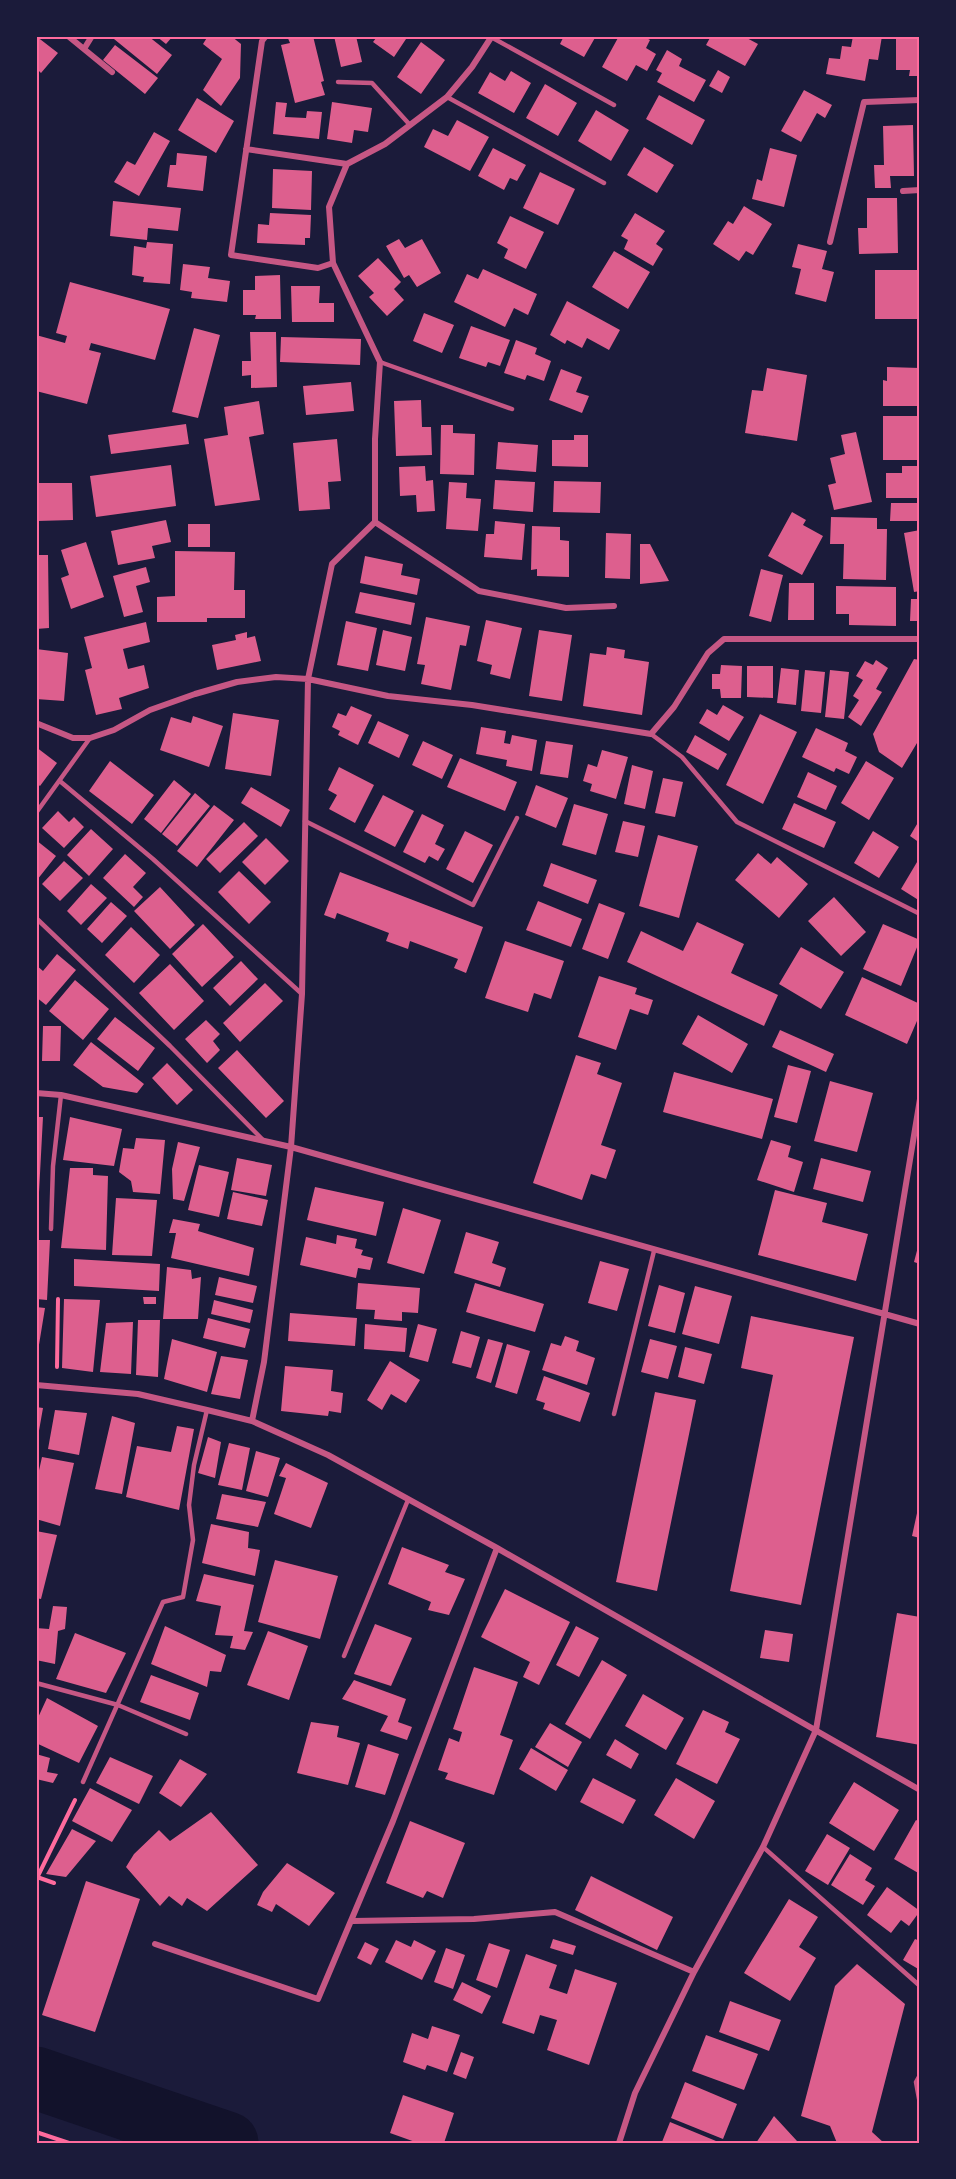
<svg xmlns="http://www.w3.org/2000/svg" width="956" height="2179" font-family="Poppins,sans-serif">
	<rect width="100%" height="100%" fill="#1b1b3a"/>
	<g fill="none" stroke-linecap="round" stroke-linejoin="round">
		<path stroke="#12122b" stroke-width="63" d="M36 2078 227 2143"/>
	</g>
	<path fill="#dd5f8e" d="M36 36 58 53 41 73 36 68Z
		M117 36H148L172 55 157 74 114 39Z
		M156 36H173L166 44Z
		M208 36H231L241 44 240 78 221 106 203 90 222 59 203 44Z
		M287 36H313L324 81 321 82 325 95 295 103 281 45 290 43Z
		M334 36H356L362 62 341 67Z
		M373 36H408L394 57 373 42 376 38Z
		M564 36H596L584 57 560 44Z
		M619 36H643L650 40 646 48 656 54 647 71 636 65 627 81 602 67Z
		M711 36H743L758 44 745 66 706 45Z
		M853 36H882L878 60 869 59 865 81 826 74 829 58 840 59 842 46 851 47Z
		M896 36H920V76H909L910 70H896Z
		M421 42 445 60 421 94 397 77Z
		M115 45 158 78 145 94 103 60Z
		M667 50 682 59 679 66 706 80 694 102 657 82 662 73 656 70Z
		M718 70 730 77 722 93 709 86Z
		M511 71 531 83 514 113 478 93 490 72 505 81Z
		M545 84 577 103 558 136 526 118Z
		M804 90 832 105 825 118 817 113 801 142 781 131Z
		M659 95 705 120 692 145 646 119Z
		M197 98 234 121 216 153 178 130Z
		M276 102 287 103 285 117 306 118 307 111 322 112 319 139 273 134Z
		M332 102 372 108 368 132 354 130 352 143 327 139Z
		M596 110 629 130 611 161 578 141Z
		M457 120 489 137 470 171 424 147 433 129 448 136Z
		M913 125 914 176H890L891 188H875L874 165H884L883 126Z
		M154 132 170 141 139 196 114 182 127 161 135 165Z
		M644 147 674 165 657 193 627 175Z
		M493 148 526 165 517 181 510 178 504 190 478 176Z
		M770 148 797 155 784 207 752 199 757 179 762 181Z
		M177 153 207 156 203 191 167 187 170 165H176Z
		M273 169 312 171 311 210 272 208Z
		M540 172 575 189 558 225 523 208Z
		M867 198H897L898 253 859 254 858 228H867Z
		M113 201 181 208 178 231 148 228 147 240 110 236Z
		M744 206 772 224 753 255 746 251 739 261 713 244 728 221 733 224Z
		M270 213 311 215 310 238H305V245L257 243 258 224 269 225Z
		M635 213 665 231 656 244 663 249 653 266 624 249 628 240 621 236Z
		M510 216 544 232 526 269 504 258 508 249 497 243Z
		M399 239 405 248 422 239 441 273 417 287 409 275 404 278 386 246Z
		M147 242 173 244 170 284 143 282 144 277 132 275 134 246 146 248Z
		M798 244 827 251 822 269 834 272 826 302 795 294 801 269 792 267Z
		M614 251 650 272 628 309 592 287Z
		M378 258 401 282 394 289 404 300 387 316 369 297 374 293 358 276Z
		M183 264 210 267 208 278 230 281 227 302 191 298 192 292 180 290Z
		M483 269 537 294 528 315 514 308 505 327 454 302 467 274 478 279Z
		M875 270H920V319H875Z
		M280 275 281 319H255L256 315H243V290H255V276Z
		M70 282 170 309 155 360 91 343 89 350 101 353 87 404 36 391V335L65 343 67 336 56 333Z
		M291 286H320L319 303H334V322H292Z
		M567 301 620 330 609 350 587 338 582 348 567 340 565 344 550 335Z
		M424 313 454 325 442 353 413 341Z
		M471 326 510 340 500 366 488 362 486 367 459 358Z
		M194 328 220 335 198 418 172 412Z
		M250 332H276L277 387 251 388V375L242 376V361H251Z
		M281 337 361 339 360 365 280 362Z
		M516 340 537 348 535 354 551 361 544 381 527 375 525 380 504 373Z
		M887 367 920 368V406H883V380L887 381Z
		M767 368 807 375 797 441 745 433 752 390 763 391Z
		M561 369 582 377 576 392 589 396 582 413 549 400Z
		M351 382 354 411 306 415 303 386Z
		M421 400 422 427H431L432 455 396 456 394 401Z
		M259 401 264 434 249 437 260 500 215 506 204 439 228 435 224 407Z
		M883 416H920V460H883Z
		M186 424 189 444 111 454 108 435Z
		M441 425H453V433L475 434 474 475 440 474Z
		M856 432 872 502 834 510 828 485 836 483 830 458 845 454 841 435Z
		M574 435H588V467L552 466V440H574Z
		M337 439 341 481 328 482 330 509 299 511 293 443Z
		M498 442 538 445 536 472 496 469Z
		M171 465 176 506 96 517 90 476Z
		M425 466 426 481 433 480 435 511 417 512 416 495 400 496 399 467Z
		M902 466H920V498H886V473H902Z
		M495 480 535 482 533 512 493 509Z
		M554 481 601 482 600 513 553 512Z
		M449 482 467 483 466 498 481 499 478 531 446 529Z
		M36 483H72L73 520 37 521Z
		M891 503H920V521H890Z
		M792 512 806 520 803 525 823 536 802 575 768 556Z
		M831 517 877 518V529H887L886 580 843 579 844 544H830Z
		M166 520 171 542 152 546 155 558 118 565 111 531Z
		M495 521 525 524 522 560 484 557 486 534H494Z
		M188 524H210V547H188Z
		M532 526 560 527V540L569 541V577L537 576V569L531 570Z
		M920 530V591L914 592 904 533Z
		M606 533 631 534 630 579 605 578Z
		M86 542 104 597 71 609 61 578 69 575 61 550Z
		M640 544H650L669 581 640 584Z
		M175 551 235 552 234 590H245V618H207V622H157V597L175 596Z
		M36 555H48L49 628 36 629Z
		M365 556 403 564 401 575 420 579 417 595 360 583Z
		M146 567 150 582 136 586 143 612 124 617 113 576Z
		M761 569 783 575 771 622 749 616Z
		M789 583H814V620H788Z
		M836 586 896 587V626L849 625V614H836Z
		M360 592 415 603 411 625 355 613Z
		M911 599H920V621H910Z
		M426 617 470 626 466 646 460 645 451 690 421 684 425 665 417 664Z
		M486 620 522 628 510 679 490 674 492 665 477 661Z
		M346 621 377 628 368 671 337 665Z
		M146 622 150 642 123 649 128 669 144 665 149 688 119 698 122 709 96 715 85 670 92 668 84 637Z
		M383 630 412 637 405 671 376 665Z
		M539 630 572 635 562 701 529 696Z
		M247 632V638L255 636 261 661 217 670 212 645 236 640 235 635Z
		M607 647 625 650 624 658 649 662 642 715 583 706 590 653 606 655Z
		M36 649 68 653 64 701 36 699Z
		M914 659 920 660V738L902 768 879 752 873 734Z
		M876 660 888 668 876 689 882 692 861 726 848 717 859 700 853 696 863 680 856 676 865 661 873 665Z
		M721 665 742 666 741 698H721L720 689H712V674H720Z
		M747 666H773V698L747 697Z
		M781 668 799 670 796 705 777 703Z
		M805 670 825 672 821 713 801 711Z
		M830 670 849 672 844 719 825 717Z
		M723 705 744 717 729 741 699 723 707 709 717 715Z
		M351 706 372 715 358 745 338 735 340 731 332 727 338 713 346 716Z
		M233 713 279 720 271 776 225 769Z
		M760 714 797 732 763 804 726 785Z
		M193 716 223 726 209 767 160 750 171 717 191 723Z
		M378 721 409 735 399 758 368 743Z
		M481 727 506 731 504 743 510 744 512 735 537 740 532 771 506 766 507 760 476 754Z
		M816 728 848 743 845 751 857 757 849 774 836 768 834 772 802 757Z
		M695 735 727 754 718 770 686 752Z
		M423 741 453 755 442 779 412 765Z
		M546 741 573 745 568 778 540 774Z
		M36 747 57 763 40 786 36 783Z
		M602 750 628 757 616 799 590 791 592 784 583 781 588 764 597 767Z
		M460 758 517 782 505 811 447 787Z
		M110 761 154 795 132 824 89 791Z
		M866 761 894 778 869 820 841 803Z
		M632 765 653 771 645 809 624 804Z
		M339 767 374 785 355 823 329 809 337 795 328 790Z
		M808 772 837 786 826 810 797 797Z
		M663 778 683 782 675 817 655 813Z
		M174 780 191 794 161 833 144 819Z
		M536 785 568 798 556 828 525 815Z
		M251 787 290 810 281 827 241 803Z
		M195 793 210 806 177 846 162 834Z
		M383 795 414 811 395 847 364 831Z
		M794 803 836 822 824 848 782 829Z
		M574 804 608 814 596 855 562 845Z
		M214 805 234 820 197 867 177 851Z
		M58 811 69 822 74 817 84 827 64 848 42 828Z
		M422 814 444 825 435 844 445 849 438 861 429 856 425 863 403 852Z
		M920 819V843L910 836Z
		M623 821 645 826 638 857 615 852Z
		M244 822 258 836 220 873 206 859Z
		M91 829 113 849 89 876 67 855Z
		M465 831 493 845 473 883 446 869Z
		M873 831 899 847 879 878 854 863Z
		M658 835 698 846 679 918 639 906Z
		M266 838 289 861 265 885 242 862Z
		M36 840 56 856 37 880 36 879Z
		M758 853 771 864 777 857 808 884 779 918 735 880Z
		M125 854 146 873 133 887 143 897 134 907 103 878Z
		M920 857V901L901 889Z
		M64 861 83 878 60 901 42 884Z
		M551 863 597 880 588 904 543 886Z
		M239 871 271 902 249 924 218 892Z
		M340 872 483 927 466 973 454 968 458 959 410 941 408 949 386 941 389 933 337 913 335 919 324 915Z
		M91 884 107 898 81 925 67 911Z
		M160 887 195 925 170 949 134 911Z
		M834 897 866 932 841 956 808 921Z
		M538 901 582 919 571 947 526 930Z
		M111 902 127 916 102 943 87 929Z
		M599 903 625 913 608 959 582 949Z
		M697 922 744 944 731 973 778 995 764 1026 627 962 641 931 683 951Z
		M203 924 234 957 202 987 172 954Z
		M883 924 920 940 901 986 863 969Z
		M131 927 160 955 134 983 105 955Z
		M505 941 564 961 551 999 534 993 528 1012 485 998Z
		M801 947 844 972 821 1009 779 984Z
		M57 954 76 970 46 1005 36 997V965L43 971Z
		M241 961 258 979 230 1006 213 988Z
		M170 964 204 1001 174 1030 139 993Z
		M599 976 637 988 635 994 653 1000 648 1015 630 1009 616 1050 578 1037Z
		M862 977 920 1004V1014L907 1044 845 1015Z
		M75 980 109 1009 83 1040 49 1011Z
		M265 983 283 1001 240 1042 223 1023Z
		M698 1015 748 1044 732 1073 682 1044Z
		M115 1017 155 1048 138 1071 97 1039Z
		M206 1020 220 1034 213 1041 220 1050 207 1063 185 1039Z
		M43 1026H61L60 1061H42Z
		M780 1030 834 1054 826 1072 772 1047Z
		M91 1042 144 1084 137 1093 103 1087 73 1065Z
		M237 1050 284 1101 266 1118 218 1068Z
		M576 1055 601 1063 597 1074 622 1083 601 1145 616 1150 606 1179 591 1174 582 1200 533 1183Z
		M167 1063 193 1090 177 1105 152 1078Z
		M788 1065 811 1071 797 1123 774 1117Z
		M674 1072 773 1099 762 1139 663 1112Z
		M830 1081 873 1093 857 1152 814 1141Z
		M36 1117H43L38 1211H36Z
		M70 1117 122 1129 114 1166 63 1160Z
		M136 1138 165 1140 160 1194 133 1192 131 1181 119 1172 123 1148 134 1149Z
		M771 1140 791 1146 788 1157 803 1162 794 1192 757 1180Z
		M178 1142 200 1147 184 1201 173 1199 172 1169Z
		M237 1158 272 1165 266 1196 231 1190Z
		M821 1158 871 1171 863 1202 813 1189Z
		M199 1165 229 1172 219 1217 188 1210Z
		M70 1168H93V1175L108 1176 106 1250 61 1248Z
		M315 1187 384 1202 376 1236 307 1220Z
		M775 1190 827 1203 822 1222 868 1234 856 1281 758 1255Z
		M233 1192 268 1200 262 1226 227 1219Z
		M116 1198 157 1200 152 1256 112 1255Z
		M403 1208 441 1220 424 1274 387 1263Z
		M173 1219 200 1224 198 1231 254 1248 249 1276 171 1258 176 1233H169Z
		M466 1232 499 1242 492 1263 506 1268 500 1287 454 1273Z
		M337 1235 357 1239 355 1248 363 1250 361 1255 373 1258 370 1270 358 1268 356 1278 300 1265 306 1237 336 1244Z
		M36 1240H50L47 1300 36 1299Z
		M919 1243H920V1264L914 1262Z
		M74 1259 160 1264 159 1291 74 1286Z
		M600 1261 629 1269 617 1311 588 1303Z
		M167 1267 191 1270 192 1279 201 1277 198 1319H163Z
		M219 1277 257 1286 253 1303 215 1295Z
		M358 1283 420 1288 418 1313 402 1312V1321L374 1319 375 1310 356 1309Z
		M475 1283 544 1304 535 1332 466 1312Z
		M659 1285 685 1293 675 1333 648 1326Z
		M695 1286 732 1296 719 1344 682 1334Z
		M143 1297H156V1304H144Z
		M64 1299 100 1300 93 1372 62 1368Z
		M214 1300 253 1310 250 1323 211 1314Z
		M36 1307 45 1308 37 1357H36Z
		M290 1313 357 1318 355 1346 288 1341Z
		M751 1316 854 1337 801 1605 730 1591 773 1375 741 1368Z
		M208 1318 250 1329 245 1348 203 1338Z
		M138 1320H160L158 1377 136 1375Z
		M133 1322 131 1374 100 1372 106 1323Z
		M365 1324 407 1328 405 1352 364 1349Z
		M418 1324 437 1329 428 1362 409 1357Z
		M461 1331 480 1337 471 1368 452 1363Z
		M565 1336 579 1341 576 1351 595 1358 587 1385 542 1370 551 1343 561 1346Z
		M172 1339 217 1352 207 1392 164 1379Z
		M488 1339 503 1343 491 1383 476 1378Z
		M650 1339 677 1346 668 1379 641 1372Z
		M507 1344 530 1351 517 1394 495 1387Z
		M685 1347 712 1354 704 1384 678 1377Z
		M221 1356 248 1360 240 1399 211 1394Z
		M390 1361 420 1380 406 1403 391 1394 382 1410 367 1400Z
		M285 1366 333 1370 331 1391 343 1393 341 1413 329 1411 328 1416 281 1411Z
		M544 1376 590 1393 580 1422 543 1409 545 1403 536 1400Z
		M655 1392 696 1400 657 1591 616 1582Z
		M36 1407 43 1408 37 1442H36Z
		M55 1410 87 1413 79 1455 48 1449Z
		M112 1416 135 1423 122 1494 95 1489Z
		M177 1426 194 1429 179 1510 126 1497 137 1446 171 1452Z
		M208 1437 221 1442 215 1478 198 1473Z
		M229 1443 250 1448 242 1490 218 1485Z
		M256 1451 280 1458 268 1497 246 1491Z
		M42 1457 74 1463 60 1526 36 1519V1484Z
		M286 1463 328 1483 311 1528 274 1514 286 1478 279 1476Z
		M222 1494 266 1502 258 1527 216 1519Z
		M919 1504H920V1538L912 1536Z
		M211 1524 249 1532 248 1548 260 1550 255 1576 202 1563Z
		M36 1531 57 1535 41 1599 36 1598Z
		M402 1547 449 1565 445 1572 465 1579 449 1615 428 1610 431 1602 388 1584Z
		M275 1560 338 1576 320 1639 258 1622Z
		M204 1574 254 1585 244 1631 253 1632 245 1650 230 1648 233 1636 215 1635 221 1606 196 1601Z
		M505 1589 570 1622 539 1685 523 1677 530 1662 481 1637Z
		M53 1606 67 1607 65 1629 58 1631 55 1664 36 1660V1628L49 1629Z
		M897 1613 920 1617V1745L876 1737Z
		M375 1624 412 1638 391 1686 354 1674Z
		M165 1626 226 1655 221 1672 210 1671 207 1687 151 1664Z
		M576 1626 599 1638 579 1677 556 1665Z
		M765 1630 793 1634 789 1662 760 1658Z
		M268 1631 308 1646 289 1700 247 1685Z
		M75 1633 126 1653 106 1693 56 1679Z
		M602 1660 627 1675 590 1739 565 1724Z
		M474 1667 518 1682 500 1735 513 1740 494 1795 445 1779 448 1773 438 1770 449 1738 459 1742 462 1732 453 1729Z
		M151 1675 199 1693 190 1720 140 1702Z
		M354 1680 406 1699 398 1722 412 1727 407 1740 380 1731 388 1716 342 1699Z
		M643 1694 684 1718 666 1750 625 1726Z
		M47 1698 98 1726 79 1763 36 1743V1722Z
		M703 1710 729 1722 725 1732 740 1739 717 1784 676 1764Z
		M311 1722 339 1726 337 1737 360 1743 348 1785 297 1773Z
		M550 1723 582 1742 568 1767 535 1747Z
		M615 1739 639 1754 631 1769 606 1755Z
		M368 1744 399 1754 385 1795 355 1787Z
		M531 1748 568 1770 556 1791 519 1769Z
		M36 1754 50 1758 47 1772 58 1774 53 1783 36 1779Z
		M110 1757 153 1776 139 1804 96 1783Z
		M180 1759 207 1774 181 1807 159 1793Z
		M593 1778 636 1800 623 1824 580 1802Z
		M676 1778 715 1801 694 1839 654 1815Z
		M854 1782 899 1810 874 1851 829 1823Z
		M90 1788 132 1810 112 1842 72 1821Z
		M211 1812 258 1865 207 1911 187 1898 182 1906 169 1896 160 1906 126 1867 134 1854 159 1830 170 1841Z
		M916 1820 920 1822V1874L894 1859Z
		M410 1821 465 1843 443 1898 427 1891 423 1898 386 1883Z
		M72 1829 96 1841 66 1877 46 1874Z
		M827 1834 850 1848 828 1885 805 1871Z
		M850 1854 872 1868 865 1880 875 1886 863 1905 831 1885Z
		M287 1863 335 1893 309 1926 276 1904 272 1912 257 1905 263 1892Z
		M591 1876 673 1917 657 1950 575 1910Z
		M86 1881 140 1899 95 2032 42 2015Z
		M887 1887 920 1911 909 1926 901 1920 891 1933 867 1915Z
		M789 1899 818 1917 799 1947 816 1958 790 2001 744 1973Z
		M553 1939 576 1946 573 1955 550 1948Z
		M915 1939 920 1941V1970L903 1960Z
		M396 1940 411 1947 414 1940 436 1951 422 1980 385 1962Z
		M365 1942 379 1949 371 1965 357 1958Z
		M489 1943 510 1950 497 1988 476 1980Z
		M446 1948 465 1955 453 1989 434 1982Z
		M526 1954 557 1965 549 1988 567 1994 575 1969 617 1983 589 2065 547 2050 557 2020 540 2015 534 2034 502 2023Z
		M857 1964 905 2004 872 2132 884 2143H837L830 2126 801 2116 835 1986Z
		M462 1982 491 1996 482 2014 453 2000Z
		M730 2001 781 2020 769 2051 719 2032Z
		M432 2026 460 2035 447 2072 427 2065 425 2070 403 2062 412 2033 428 2039Z
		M706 2035 758 2054 744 2090 692 2071Z
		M461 2052 474 2057 466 2079 453 2074Z
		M685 2082 737 2104 723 2139 671 2118Z
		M403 2095 454 2113 444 2143H418L390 2133Z
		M774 2116 797 2141 799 2143H756Z
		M670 2122 716 2141 715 2143 662 2142Z"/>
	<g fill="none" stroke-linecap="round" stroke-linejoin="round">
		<path stroke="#ff6b9d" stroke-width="4" d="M57 1367 58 1299
			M37 1877 54 1883
			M37 1878 75 1800
			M36 2132 69 2143"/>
		<path stroke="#c65784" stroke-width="4.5" d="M491 37 614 105
			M338 82 372 83 410 125
			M447 97 604 183
			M380 362 512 409
			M651 734 682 757 737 822 920 914
			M61 782 153 859 302 994
			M36 813 90 738
			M305 821 473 905 517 818
			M36 918 170 1046 263 1140
			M51 1229 53 1166 61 1095
			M614 1414 654 1251
			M344 1656 408 1500
			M36 1683 118 1705 186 1734
			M83 1782 163 1602 183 1597 193 1540 189 1505 194 1465 207 1410
			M763 1847 920 1986
			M920 2075 916 2082 920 2104"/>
		<path stroke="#c65784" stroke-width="6" d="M68 36 112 72
			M266 36 262 41 231 255 318 268 333 263
			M84 49 92 36
			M246 149 347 164
			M903 191 920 190
			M830 242 864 102 920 100
			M375 522 479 591 566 608 614 606
			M36 723 73 738H90L114 730 150 710 195 694 237 682 276 677 308 679 388 696 472 705 651 734 674 707 708 653 724 639H920
			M36 1093 61 1095 291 1147 920 1324
			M36 1385 138 1394 207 1410 252 1421 328 1455 497 1548 920 1790
			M252 1421 264 1362 291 1147 302 994 308 679 332 564 375 522V439L380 362 333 263 329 207 347 164 385 144 447 97 472 67 492 36
			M353 1921 474 1919 555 1912 694 1972
			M155 1944 318 1999 393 1821 497 1548
			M619 2143 635 2093 694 1972 763 1847 816 1730 920 1099"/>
	</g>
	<rect width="956" height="2179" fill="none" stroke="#1b1b3a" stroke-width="75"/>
	<rect x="38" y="38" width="880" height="2104" fill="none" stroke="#ff6b9d" stroke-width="2"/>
</svg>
